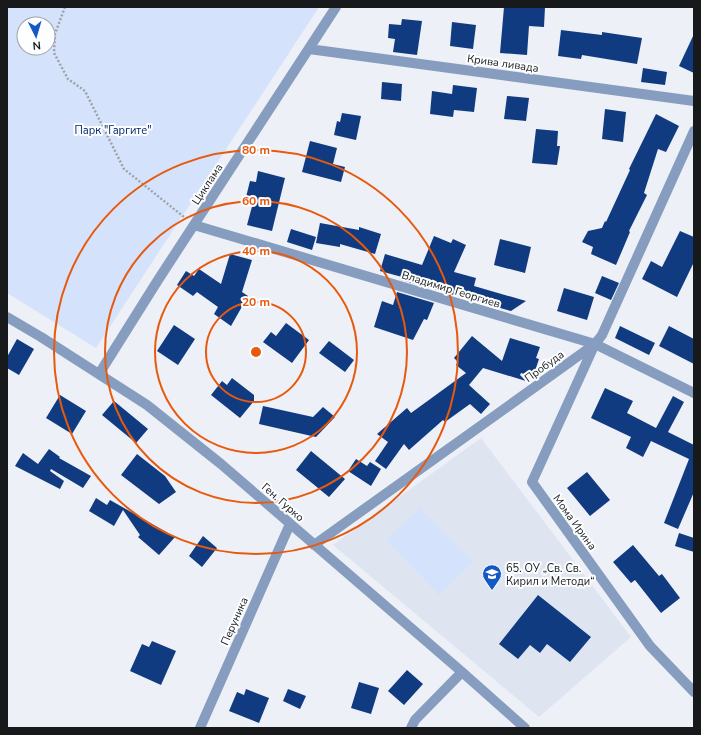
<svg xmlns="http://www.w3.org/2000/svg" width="701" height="735" font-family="'Nunito Sans',sans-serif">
	<rect width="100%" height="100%" fill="#edf0f6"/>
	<path fill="#dee5f1" d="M481 438 631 637 539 717 333 545Z"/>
	<path fill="#d4e3fb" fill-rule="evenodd" d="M7 7H319L96 348 7 293ZM24 24H48V48H24Z
		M420 508 473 562 439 595 386 540Z"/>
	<path fill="#103b81" d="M504 7H545L544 27 529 26 527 55 500 53Z
		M402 19 422 21 417 55 393 52 395 39 388 38 389 24 401 25Z
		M452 22 476 25 473 49 450 46Z
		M561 30 602 35V32L642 38 637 64 582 55 581 59 558 56Z
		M694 34V73L679 66Z
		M643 68 667 72 665 85 641 82Z
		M382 82 402 84 401 101 381 99Z
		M453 85 477 88 474 112 454 110 453 117 430 114 432 91 452 94Z
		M507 96 529 98 526 121 504 119Z
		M605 109 626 112 623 142 602 139Z
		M342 113 361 116 356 140 334 135 337 121 340 122Z
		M656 114 679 126 666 152 658 149 644 193 647 195 629 231 630 232 616 265 591 254 593 247 582 242 588 231 602 228 605 221 606 222 630 170 629 169Z
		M536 129 558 131 557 146H560L557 165 532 163Z
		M310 141 337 148 333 164 345 167 341 182 302 172Z
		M258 171 285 178 272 231 247 225 254 199 246 197 250 181 256 182Z
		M320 223 359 230V227L381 234 375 254 340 244V247L316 243Z
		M291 229 316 237 312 250 287 242Z
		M680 231 694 237V262L677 297 642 279 651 261 662 267Z
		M434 236 451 243 453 239 466 245 454 272 476 278 474 286 526 301 511 311 401 280 402 277 380 271 385 254 422 265Z
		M500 239 531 247 525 273 494 265Z
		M230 254 252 260 242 292 248 296 231 326 214 314 218 307 197 292 193 296 177 285 186 271 194 276 199 269 221 284Z
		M602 276 619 283 611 300 595 293Z
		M564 288 594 297 587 320 557 311Z
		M397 292 434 303 427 320 424 319 413 340 374 327 382 301 393 305Z
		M286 323 309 340 292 363 263 342 271 332 276 336Z
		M174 325 195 339 178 365 157 351Z
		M620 326 655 343 649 355 615 338Z
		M669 326 694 339V364L659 346Z
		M472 336 502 361 510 338 540 347 536 358 539 359 533 377 521 373 520 375 526 381 483 368 469 385 490 404 481 414 470 404 445 422 443 420 409 450 404 444 386 469 375 461 388 442 377 434 407 408 411 413 466 373 456 365 458 362 454 358Z
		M17 339 34 349 19 375 7 368V357Z
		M329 341 354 360 345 372 319 353Z
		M232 378 254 395V401L240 418 211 395 222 381 227 385Z
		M605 388 633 401 627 413 656 428 673 396 684 402 668 432 694 445V492L678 529 664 523 689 459 651 441 643 457 626 448 631 437 591 418Z
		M60 395 86 411 72 434 46 418Z
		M114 401 148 429 136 443 102 415Z
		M263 406 313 417 323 407 335 417 316 437 259 424Z
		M49 449 60 457 59 458 91 476 83 488 51 469 50 471 64 481 60 489 15 466 23 453 38 464Z
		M311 451 345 479 329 497 296 470Z
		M137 454 165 476 176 492 159 504 121 475Z
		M356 459 367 466 370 462 381 469 371 486 348 471Z
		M587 472 610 500 590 516 567 488Z
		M96 498 107 505 110 500 175 537 159 555 138 537 140 535 123 510 114 526 89 511Z
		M679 533 694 538V552L675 546Z
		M203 536 217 548 202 567 189 556Z
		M633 545 659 576 662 574 680 598 661 613 635 580 631 583 613 562Z
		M538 595 591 637 570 662 547 644 540 653 530 645 518 659 499 644Z
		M152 641 176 651 161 685 130 671 142 644 149 647Z
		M407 670 423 684 404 705 388 691Z
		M359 682 379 688 371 714 351 708Z
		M246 689 269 698 259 723 229 711 237 692 244 695Z
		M288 689 306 696 300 709 283 701Z"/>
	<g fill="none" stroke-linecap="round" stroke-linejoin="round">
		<path stroke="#9fa1a6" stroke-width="2.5" stroke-dasharray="2 2" stroke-linecap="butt" d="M65 7 55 34 54 53 68 79 85 91 124 169 184 217"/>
		<path stroke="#879dbf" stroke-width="10" d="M309 49 694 101
			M194 225 595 344 694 393
			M7 317 41 337 147 405 221 464 462 672 525 728
			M594 346 532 482 650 646 694 692
			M99 374 158 280 336 7
			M314 545 595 344 602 335 694 131
			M200 728 290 524
			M411 728 415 720 462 672"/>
	</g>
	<g fill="none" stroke="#e8590c" stroke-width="2">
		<circle cx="256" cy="352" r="50"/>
		<circle cx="256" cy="352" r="101"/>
		<circle cx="256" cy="352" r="151"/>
		<circle cx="256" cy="352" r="202"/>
	</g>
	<defs>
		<g id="school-pin" transform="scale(1)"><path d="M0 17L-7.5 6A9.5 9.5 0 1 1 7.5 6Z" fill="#1358c3" stroke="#fdfeff"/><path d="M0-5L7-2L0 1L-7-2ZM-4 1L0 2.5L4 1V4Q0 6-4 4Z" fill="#fff"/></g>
	</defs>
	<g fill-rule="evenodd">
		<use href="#school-pin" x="492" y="574"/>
	</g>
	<g text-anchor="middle" stroke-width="4" stroke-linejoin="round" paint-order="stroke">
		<g font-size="11" fill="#18191b" stroke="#fdfeff">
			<text transform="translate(503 63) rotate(8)" y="4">Крива ливада</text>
			<text transform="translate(207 184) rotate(-57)" y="4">Циклама</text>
			<text transform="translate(451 289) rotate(17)" y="4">Владимир Георгиев</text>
			<text transform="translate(544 366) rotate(-36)" y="4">Пробуда</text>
			<text transform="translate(283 502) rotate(41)" y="4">Ген. Гурко</text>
			<text transform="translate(575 522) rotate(54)" y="4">Мома Ирина</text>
			<text transform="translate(234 621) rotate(-66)" y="4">Перуника</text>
		</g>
		<g font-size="11" fill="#002568" stroke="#fdfeff">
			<text x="113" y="134">Парк "Гаргите"</text>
		</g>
		<g font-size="11" fill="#18191b" stroke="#fdfeff" text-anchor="start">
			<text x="506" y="572">65. ОУ „Св. Св.<tspan x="506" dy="13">Кирил и Методи“</tspan></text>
		</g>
	</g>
	<circle cx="256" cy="352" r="6" fill="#e8590c" stroke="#fdfeff" stroke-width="2"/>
	<g font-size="12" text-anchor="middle" font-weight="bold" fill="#e8590c" stroke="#fdfeff" stroke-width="4" stroke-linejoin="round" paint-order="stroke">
		<text x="256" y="154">80 m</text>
		<text x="256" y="205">60 m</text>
		<text x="256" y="255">40 m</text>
		<text x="256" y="306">20 m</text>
	</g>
	<rect width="701" height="735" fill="none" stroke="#18191b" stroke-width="16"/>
	<g transform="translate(36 36) rotate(175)"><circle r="19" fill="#fdfeff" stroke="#a1a2a4"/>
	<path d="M0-3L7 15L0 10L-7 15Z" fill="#1358c3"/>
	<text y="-6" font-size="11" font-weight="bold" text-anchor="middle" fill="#18191b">N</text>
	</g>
</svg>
